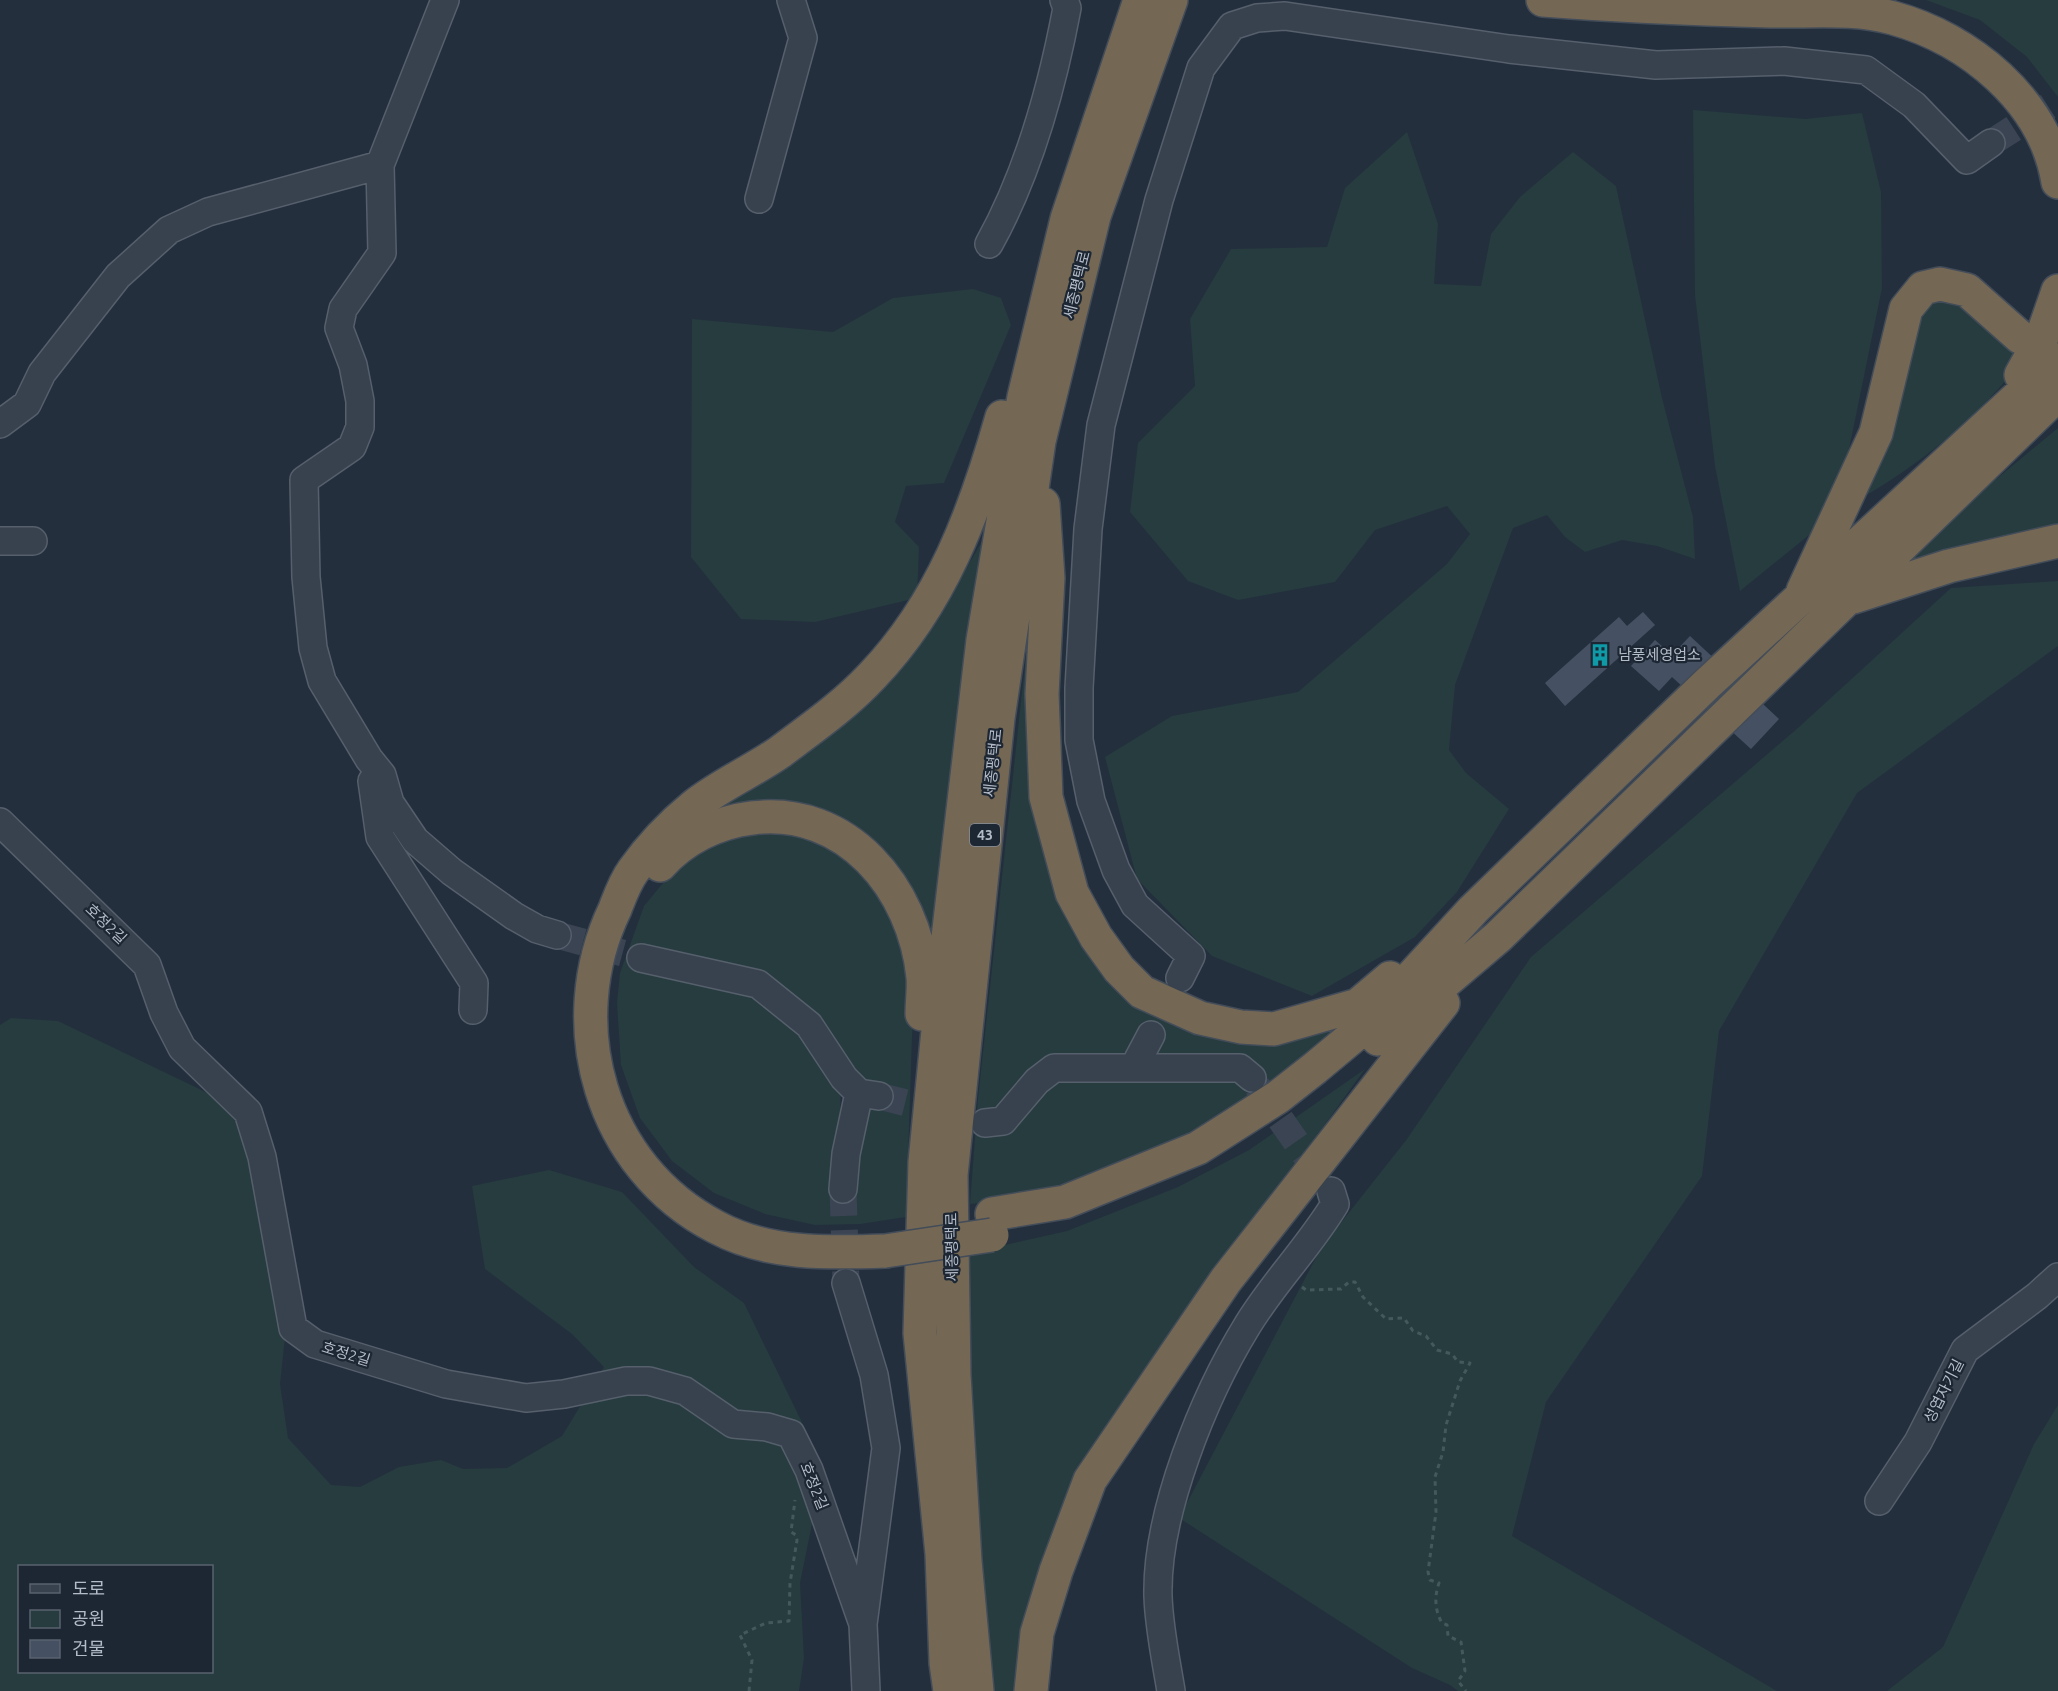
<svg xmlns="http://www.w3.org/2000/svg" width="2058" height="1691" font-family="Ubuntu,'Noto Sans KR',sans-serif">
	<rect width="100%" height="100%" fill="#242f3e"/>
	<path fill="#263c3f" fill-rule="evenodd" d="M1926 0H2058V97L2027 57 1980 20Z
		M1693 110 1805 119 1862 113 1881 192 1882 288 1836 513 1740 591 1715 466 1695 295Z
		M1407 132 1438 224 1434 284 1481 286 1491 234 1520 197 1573 152 1616 186 1662 398 1693 517 1695 559 1657 546 1622 540 1585 552 1565 537 1547 515 1513 528 1455 685 1449 750 1466 773 1509 809 1457 892 1415 937 1312 996 1212 956 1137 879 1105 757 1172 716 1298 692 1447 564 1470 534 1447 506 1375 530 1335 582 1238 600 1188 581 1130 512 1138 443 1195 386 1190 319 1231 249 1327 247 1345 188Z
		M973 289 1001 298 1011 325 944 483 906 486 895 522 919 547 917 598 815 622 741 619 691 557 692 319 833 332 893 298Z
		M1958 297 2028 352C1982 416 1920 465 1853 503L1921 303Z
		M2058 428V529C2001 536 1957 544 1902 563L1971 500Z
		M985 536 933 952 870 840 705 819 802 753 907 657 936 621Z
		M2058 581V646L1857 793 1719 1031 1702 1176 1546 1402 1512 1536 1777 1691H1458L1450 1685 1412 1668 1179 1518 1321 1248 1407 1139 1531 957 1799 727 1951 588Z
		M1034 582C1034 630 1035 679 1035 727 1036 760 1034 795 1040 827 1057 916 1111 1002 1201 1030 1247 1045 1307 1033 1354 1027L1280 1084 1234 1112 1121 1171 1010 1200 970 1204 978 1098ZM1144 1032 1160 1040 1153 1045 1154 1053 1161 1059 1237 1061 1249 1066 1258 1076 1243 1086 1236 1079 1226 1074 1056 1077 1040 1085 1005 1127 998 1130 986 1129 987 1114C1018 1116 1019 1078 1044 1066 1059 1058 1081 1056 1098 1055 1106 1055 1114 1057 1121 1054 1131 1050 1138 1041 1144 1032Z
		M773 825 842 847 890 899 914 978 906 1217 860 1224 815 1225 765 1214 714 1193 672 1161 640 1118 621 1065 617 1003 620 973 644 906 686 855 716 836ZM645 971 764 976 855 1081 845 1185H829L840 1112 841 1086 794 1021 754 991 730 992Z
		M11 1018 58 1021 216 1097 266 1143 293 1264 280 1384 288 1438 331 1485 360 1487 399 1467 441 1460 463 1469 507 1468 562 1436 604 1367 572 1334 485 1269 472 1186 549 1170 622 1192 694 1267 744 1303 812 1443 821 1480 800 1583 804 1658 799 1691H0V1025ZM20 1566H212V1672H20Z
		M1365 1069 1121 1407 1017 1691H988L969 1423 970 1253 1067 1231 1178 1187 1249 1150Z
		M2058 1405V1691H1887L1943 1647 2034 1444Z"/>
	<path fill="#455162" d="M1643 612 1655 625 1565 706 1545 683 1619 617 1627 626Z
		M1690 636 1779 719 1751 749 1672 677 1659 691 1631 666 1655 640 1672 655Z"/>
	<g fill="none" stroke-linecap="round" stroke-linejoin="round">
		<path stroke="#3a4453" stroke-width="27" stroke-dasharray="27 14" stroke-linecap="butt" d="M1991 143 2058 100
			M557 935 641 958
			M1257 1086 1325 1183
			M879 1096 951 1114
			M843 1189 846 1283"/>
		<g stroke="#565f6c" stroke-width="30">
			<path id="minor" d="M445 0 380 165 382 253 343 309 339 328 353 365 360 401V427L352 447 304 480 306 577 313 648 322 681 369 759 382 775 390 803 415 840 452 872 514 916 537 929 557 935
				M759 199 803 38 791 0
				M989 244C1029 172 1052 88 1067 8L1064 0
				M0 424 27 404 42 373 118 276 169 230 208 212 380 165
				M0 541H33
				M372 781 380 837 474 983 473 1010
				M0 822 147 965 164 1013 182 1048 248 1112 262 1157 293 1328 315 1344 446 1384 526 1398 564 1394 626 1381H649L685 1391 733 1424 767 1427 791 1434 809 1470 863 1624
				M641 958 758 984 809 1025 844 1078 859 1093 879 1096
				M1180 978 1191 956 1135 905 1116 870 1091 801 1079 740V688L1088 529 1101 425 1159 200 1201 68 1232 26 1257 18 1285 16 1509 49 1656 65 1784 61 1866 70 1914 105 1967 160 1991 143
				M1134 1067 1151 1035
				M985 1123 1003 1121 1037 1081 1054 1068H1240L1252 1078
				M843 1189 846 1154 859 1093
				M846 1283 874 1375 886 1448 863 1624 866 1691
				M1879 1501 1918 1442 1965 1350 2037 1296 2058 1277
				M1171 1691C1166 1660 1159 1628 1158 1596 1156 1513 1204 1396 1247 1326 1273 1283 1309 1247 1335 1204L1331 1191"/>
		</g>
		<g stroke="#434c59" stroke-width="36">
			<path id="highway" d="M1543 0C1619 6 1694 9 1770 11 1810 12 1854 7 1893 18 1969 39 2045 100 2058 182
				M2021 375 2042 337 2058 291
				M1043 504 1048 578 1042 694 1046 797 1072 893 1096 937 1119 969 1142 992 1200 1018 1241 1027 1274 1029 1358 1005 1390 978
				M1803 591 1876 433 1906 309 1923 288 1940 284 1967 290 2020 337
				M1853 597 1949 566 2058 541
				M660 865C683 839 717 822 752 818 847 806 914 888 923 977 924 989 922 1002 922 1014
				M1378 1039 1498 937 2058 394
				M992 1214 1065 1202 1198 1148 1278 1097 1315 1068 1369 1023 1473 910 1707 684 2058 360
				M885 1251C828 1253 768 1255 716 1227 600 1167 560 1024 615 909 620 896 625 882 633 871 650 847 672 824 694 806 720 785 753 771 780 752 812 728 845 705 872 676 942 603 975 512 1002 417
				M950 1691 946 1663 942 1554 920 1333 925 1162 943 980 983 640 1024 397 1067 219 1140 0
				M977 1691 965 1561 954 1375 951 1175 998 718 1039 441 1094 216 1171 0
				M1031 1691 1037 1633 1056 1571 1090 1480 1226 1280 1443 1003"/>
		</g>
		<path stroke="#44595c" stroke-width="3" stroke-dasharray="4.5 4.5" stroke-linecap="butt" d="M1302 1287 1306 1290 1341 1289 1349 1282H1355L1363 1297 1386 1319 1404 1318 1413 1331 1426 1336 1437 1350 1452 1354 1458 1362 1470 1363 1460 1381 1446 1425 1443 1452 1435 1477 1436 1512 1428 1572 1430 1580 1439 1583C1434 1597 1435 1611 1442 1623L1447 1625 1448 1636 1461 1642 1465 1671 1458 1681 1466 1691
			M749 1691 752 1660 740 1635 766 1623 789 1621 790 1583 797 1540 796 1535 791 1532 795 1500"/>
		<use href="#minor" stroke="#38414e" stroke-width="27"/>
		<use href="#highway" stroke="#746855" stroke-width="33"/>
		<g stroke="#434c59" stroke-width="36" stroke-linecap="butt">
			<path id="highway-bridge" d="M885 1251 992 1235"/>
		</g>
		<use href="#highway-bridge" stroke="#746855" stroke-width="33"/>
	</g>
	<defs>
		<g id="building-bare" transform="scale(1.8)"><path d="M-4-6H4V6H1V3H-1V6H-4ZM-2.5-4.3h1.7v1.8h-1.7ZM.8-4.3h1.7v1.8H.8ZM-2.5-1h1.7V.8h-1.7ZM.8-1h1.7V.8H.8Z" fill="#0f9aa8" stroke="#1d2633" stroke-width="2.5" paint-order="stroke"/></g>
	</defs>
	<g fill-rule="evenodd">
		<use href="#building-bare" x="1600" y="655"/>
	</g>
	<g text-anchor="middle" stroke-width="4.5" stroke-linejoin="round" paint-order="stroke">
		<rect fill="#1d2633" stroke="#878f9c" stroke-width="1.5" x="970" y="824" width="30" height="22" rx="4.5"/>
		<g font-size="14" font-weight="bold" fill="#b4bcc9">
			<text x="985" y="840">43</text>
		</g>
		<g font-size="15" fill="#b4bcc9" stroke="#1d2633">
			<text transform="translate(1077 285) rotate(-76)" y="5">세종평택로</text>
			<text transform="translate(993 763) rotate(-84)" y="5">세종평택로</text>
			<text transform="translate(106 924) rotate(44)" y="5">호정2길</text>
			<text transform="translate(952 1247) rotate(-91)" y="5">세종평택로</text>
			<text transform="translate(346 1354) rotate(17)" y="5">호정2길</text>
			<text transform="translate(1944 1391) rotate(-63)" y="5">성엽자기길</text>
			<text transform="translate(814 1486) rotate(68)" y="5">호정2길</text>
		</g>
		<g font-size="15" fill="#b4bcc9" stroke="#1d2633" text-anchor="start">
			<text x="1618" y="660">남풍세영업소</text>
		</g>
	</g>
	<rect x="18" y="1565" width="195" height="108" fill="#1d2633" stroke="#59626f" stroke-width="1.5"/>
	<rect x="30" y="1584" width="30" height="9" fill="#38414e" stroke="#59626f" stroke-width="1.5"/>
	<text x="72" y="1595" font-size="18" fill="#b4bcc9">도로</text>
	<rect x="30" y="1610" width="30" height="18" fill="#263c3f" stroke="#59626f" stroke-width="1.5"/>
	<text x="72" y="1625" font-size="18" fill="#b4bcc9">공원</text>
	<rect x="30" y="1640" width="30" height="18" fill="#455162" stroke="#59626f" stroke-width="1.5"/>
	<text x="72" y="1655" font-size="18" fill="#b4bcc9">건물</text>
</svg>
